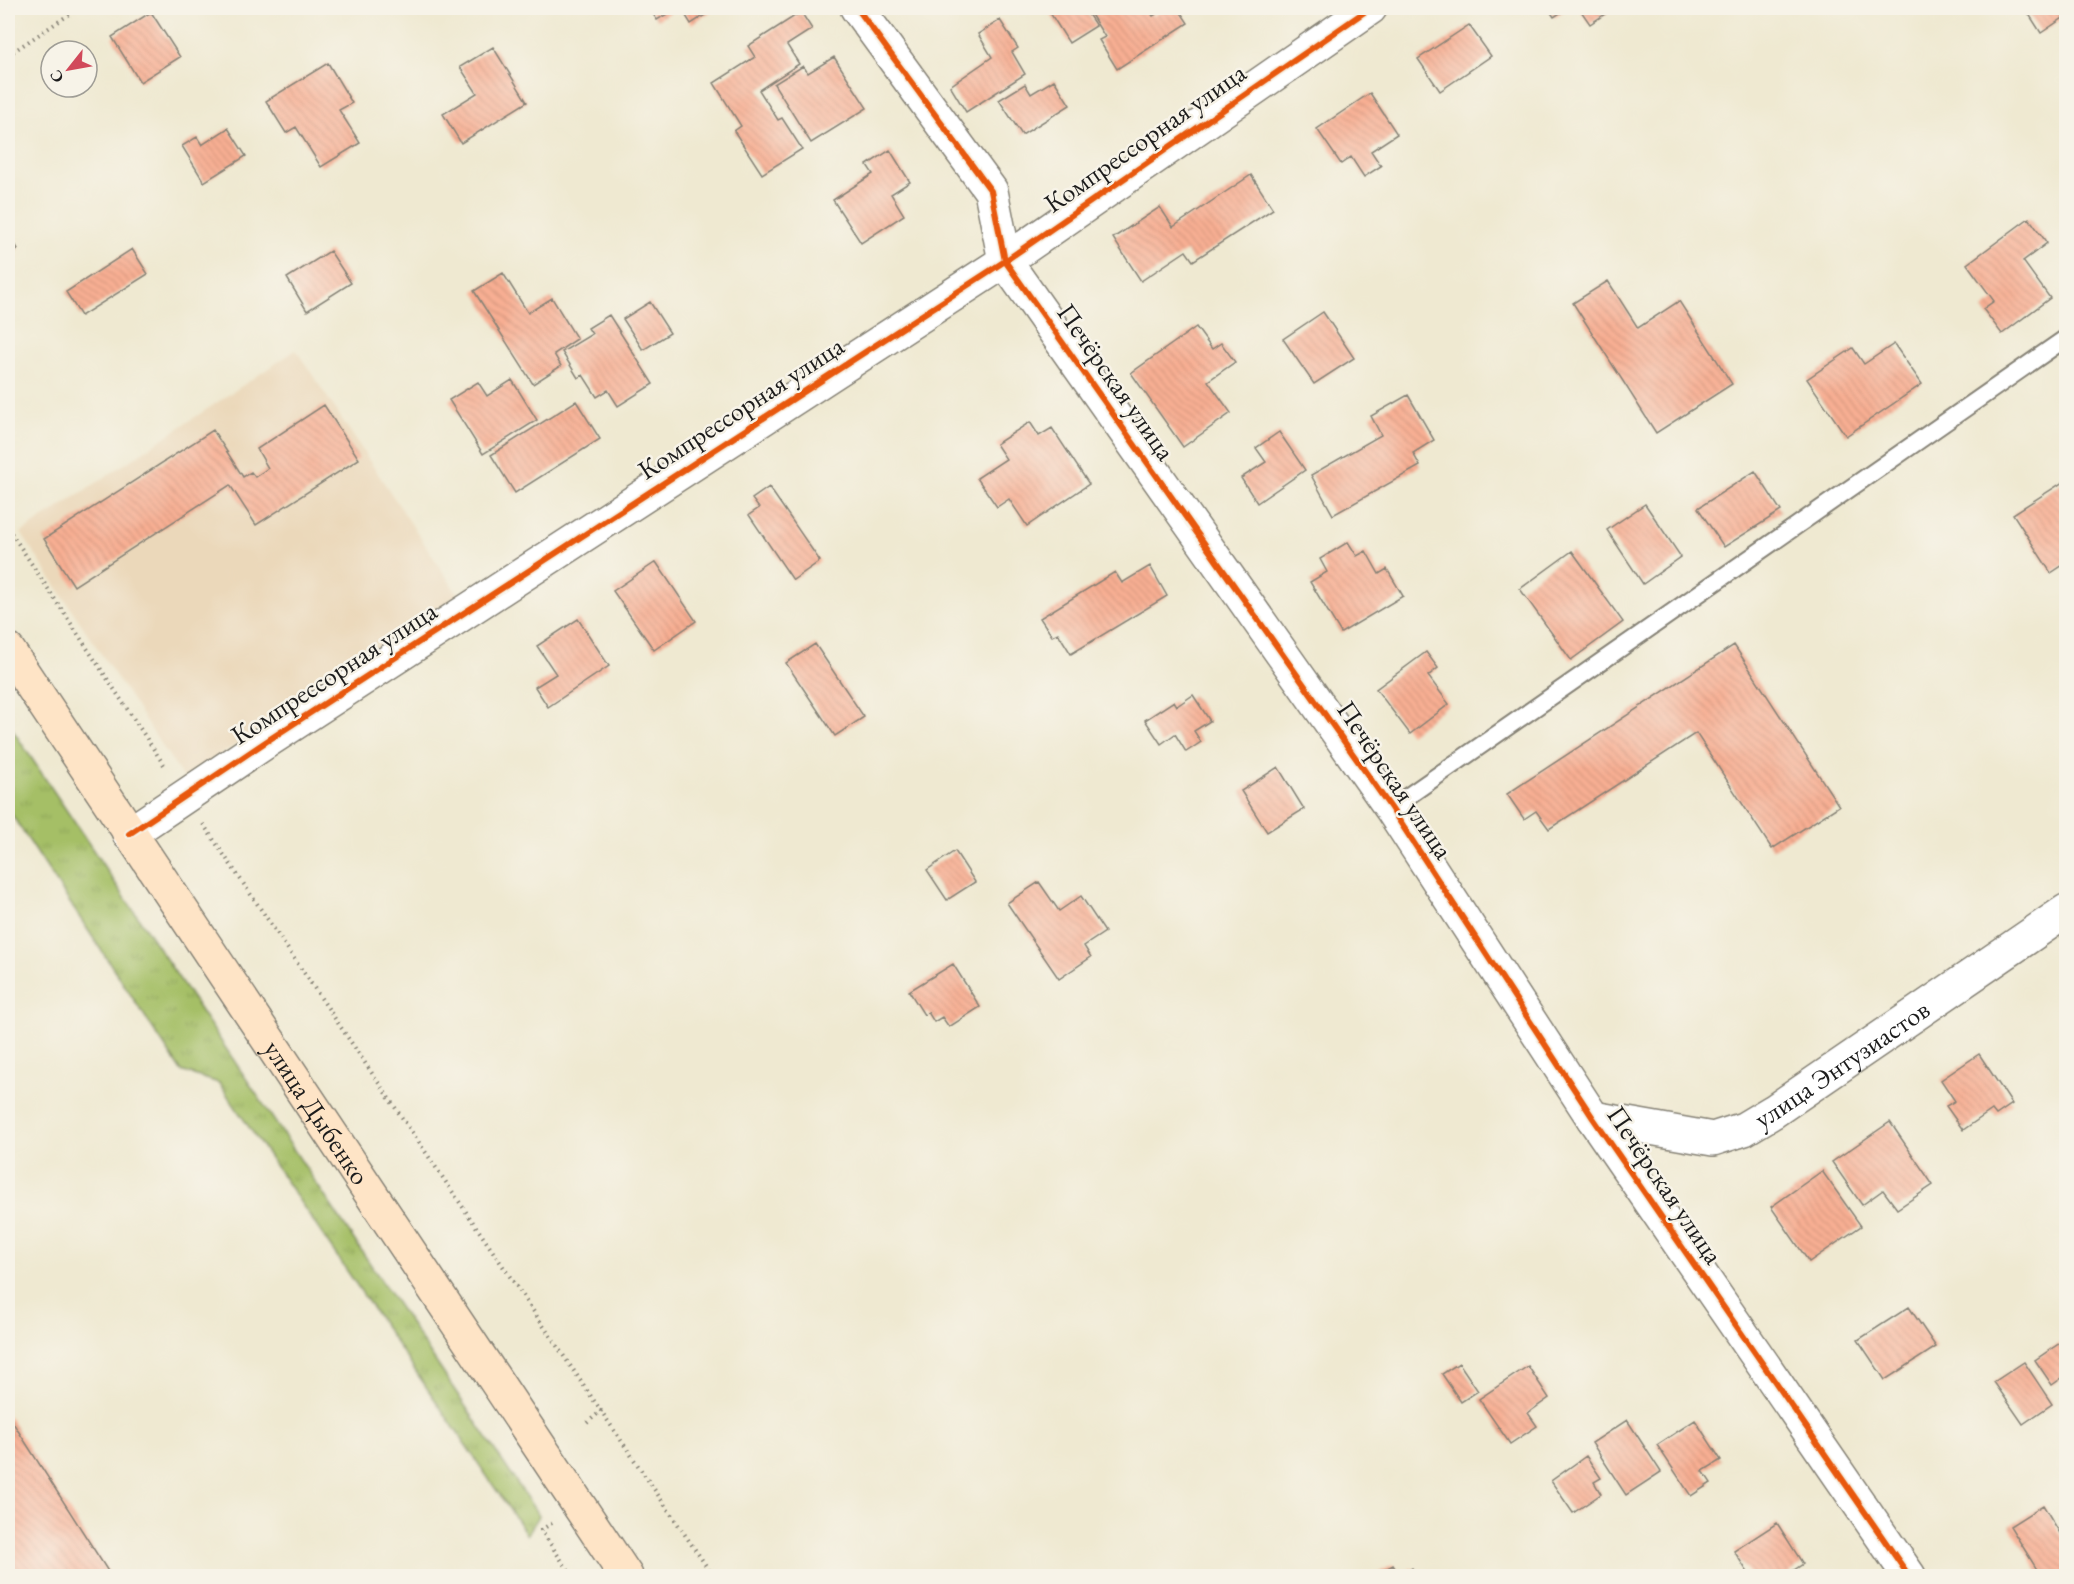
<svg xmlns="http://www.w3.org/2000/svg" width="2074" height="1584" font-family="'EB Garamond',serif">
	<defs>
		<pattern id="grass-tufts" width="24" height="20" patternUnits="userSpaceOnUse" patternTransform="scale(1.5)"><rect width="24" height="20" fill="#a5bf66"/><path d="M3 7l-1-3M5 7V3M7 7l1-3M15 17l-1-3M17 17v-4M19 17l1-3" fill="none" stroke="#8da458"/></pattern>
		<pattern id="building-back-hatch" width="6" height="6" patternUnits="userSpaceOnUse" patternTransform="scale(1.5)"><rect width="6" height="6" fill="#f8af93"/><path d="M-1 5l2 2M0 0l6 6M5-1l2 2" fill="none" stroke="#d4967e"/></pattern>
	</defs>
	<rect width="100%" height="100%" fill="#f7f3e8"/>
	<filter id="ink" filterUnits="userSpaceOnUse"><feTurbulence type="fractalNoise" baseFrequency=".0167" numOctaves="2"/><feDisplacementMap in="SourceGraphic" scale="12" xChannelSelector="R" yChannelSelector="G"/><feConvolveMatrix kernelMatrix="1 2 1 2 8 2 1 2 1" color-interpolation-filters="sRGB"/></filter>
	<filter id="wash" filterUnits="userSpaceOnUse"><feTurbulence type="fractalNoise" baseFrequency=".008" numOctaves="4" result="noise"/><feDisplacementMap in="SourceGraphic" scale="24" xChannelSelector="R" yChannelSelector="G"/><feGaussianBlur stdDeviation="1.35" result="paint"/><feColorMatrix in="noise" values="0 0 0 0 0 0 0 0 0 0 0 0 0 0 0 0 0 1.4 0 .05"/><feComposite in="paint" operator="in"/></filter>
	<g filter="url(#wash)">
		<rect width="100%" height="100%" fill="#efe9d1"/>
		<path fill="#ebd8ba" d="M296 350 459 596 184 779 21 533Z"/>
		<path fill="url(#grass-tufts)" stroke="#606e41" stroke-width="1.5" d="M8 723 539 1516 527 1535 219 1083 181 1071 8 809Z"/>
		<g id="blocks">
			<path fill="url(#building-back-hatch)" d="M649 8H677L657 20Z
				M681 8H716L691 24Z
				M1047 8H1084L1096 26 1069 43Z
				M1087 8H1148L1153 16 1166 8H1178L1188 23 1117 69 1099 40 1105 37Z
				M1548 8H1568L1554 17Z
				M1579 8H1614L1590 24Z
				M2025 8H2066V16L2041 33Z
				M151 12 180 57 140 82 112 37Z
				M801 12 812 29 787 45 799 64 759 90 778 120 782 118 802 149 762 174 734 131 741 126 714 83 755 57 748 46Z
				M1000 20 1018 48 1012 52 1025 74 966 112 950 86 992 57 978 34Z
				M1469 25 1491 56 1440 91 1418 59Z
				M493 47 527 102 461 143 443 114 477 93 460 67Z
				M834 57 867 108 811 143 774 84 803 66 808 73Z
				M328 63 352 103 339 110 360 143 321 167 296 127 286 133 266 101Z
				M1054 80 1070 105 1022 135 999 100 1025 84 1031 94Z
				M1370 93 1397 134 1371 151 1381 166 1364 177 1351 157 1341 164 1317 129Z
				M228 128 246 156 204 182 182 146 197 137 202 145Z
				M890 150 910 182 891 194 904 215 861 243 833 200 873 174 867 165Z
				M1251 175 1273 209 1193 261 1186 251 1141 281 1113 238 1160 207 1173 227Z
				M2029 218 2047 243 2023 261 2050 298 2002 334 1983 309 1994 301 1967 264Z
				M8 233 18 249 8 255Z
				M132 249 148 274 81 316 66 292Z
				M330 251 351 283 307 311 287 278Z
				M503 273 528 313 552 298 577 339 554 354 561 366 533 384 474 291Z
				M1608 281 1638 328 1679 301 1732 384 1656 433 1573 303Z
				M650 302 670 333 643 350 623 319Z
				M1323 312 1354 358 1314 384 1283 339Z
				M609 315 653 384 618 406 608 390 597 397 583 375 578 378 562 352 592 334 588 328Z
				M1196 327 1212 349 1221 343 1235 362 1208 381 1231 413 1183 447 1131 373Z
				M1894 344 1922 384 1846 436 1807 379 1853 348 1864 364Z
				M512 380 537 420 483 454 449 400 478 382 487 396Z
				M1408 395 1434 440 1413 453 1420 466 1333 515 1311 475 1381 435 1371 416Z
				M576 401 600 439 515 493 491 455Z
				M324 405 359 459 256 525 230 485 74 586 44 539 213 430 243 477 251 472 255 477 268 468 257 449Z
				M1030 422 1039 436 1052 428 1089 484 1027 526 1009 499 997 507 977 478 1006 459 996 444Z
				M1279 432 1305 470 1257 503 1241 478 1266 462 1256 448Z
				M1755 471 1781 511 1724 547 1698 508Z
				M2066 480V563L2051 573 2013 514Z
				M769 487 820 561 793 580 749 515 759 508 752 499Z
				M1645 504 1681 557 1643 584 1607 530Z
				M1348 542 1357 556 1366 551 1379 574 1387 569 1403 596 1341 633 1310 582 1327 572 1320 559Z
				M1572 551 1623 622 1571 660 1520 589Z
				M656 562 696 621 654 650 613 591Z
				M1150 566 1167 596 1071 654 1058 633 1052 636 1040 618 1115 572 1122 583Z
				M578 619 609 666 548 707 535 687 556 674 537 646Z
				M815 644 864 717 835 736 786 663Z
				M1734 645 1839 806 1772 849 1696 733 1549 829 1536 811 1524 819 1507 794Z
				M1426 652 1438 668 1428 676 1449 704 1410 734 1376 689Z
				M1193 695 1210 721 1194 731 1201 742 1186 752 1175 734 1161 744 1145 720 1174 701 1177 706Z
				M1278 767 1304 809 1267 832 1241 791Z
				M955 851 975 882 947 900 927 870Z
				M1039 882 1059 911 1081 896 1105 932 1084 946 1091 957 1059 979 1007 903Z
				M953 964 980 1007 949 1027 942 1017 934 1022 928 1012 924 1015 909 991Z
				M1979 1054 2012 1104 1996 1115 1992 1110 1963 1130 1946 1106 1955 1101 1941 1080Z
				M1890 1122 1933 1185 1897 1209 1883 1190 1862 1205 1832 1162Z
				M1822 1171 1861 1226 1809 1262 1771 1207Z
				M1909 1307 1936 1347 1885 1380 1858 1340Z
				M2066 1339V1375L2052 1385 2035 1360Z
				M2024 1362 2052 1404 2023 1424 1994 1382Z
				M1459 1363 1478 1391 1461 1402 1442 1374Z
				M1528 1366 1549 1398 1528 1413 1537 1426 1510 1444 1479 1399Z
				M8 1415 111 1576H8Z
				M1627 1420 1661 1472 1626 1495 1592 1443Z
				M1695 1420 1721 1460 1703 1471 1711 1483 1691 1496 1657 1445Z
				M1586 1456 1601 1478 1594 1482 1601 1494 1573 1513 1551 1481Z
				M2043 1505 2066 1543V1576H2041L2010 1526Z
				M1777 1523 1803 1564 1785 1576H1750L1734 1551Z
				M1393 1565 1400 1576 1412 1568 1418 1576H1373Z"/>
		</g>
	</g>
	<g filter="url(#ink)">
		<use href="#blocks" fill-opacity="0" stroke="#868276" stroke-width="1.5"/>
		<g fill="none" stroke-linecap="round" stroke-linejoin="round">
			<g stroke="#868276" stroke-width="20">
				<path id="service" d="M1391 808 2066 338"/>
			</g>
			<g stroke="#868276" stroke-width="36">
				<g id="minor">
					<path d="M857 8 991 191 1005 261 1391 808 1593 1118 1909 1576"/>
					<path d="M129 834 267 741 1005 261 1370 8"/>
					<path id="s1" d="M1593 1118 1713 1139 1744 1129 1774 1111 2066 911"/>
				</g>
			</g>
			<g stroke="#868276" stroke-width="36">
				<g id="secondary">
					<path id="s2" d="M8 650 626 1576"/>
				</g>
			</g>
			<path stroke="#868276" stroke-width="4" stroke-dasharray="1.5 4.5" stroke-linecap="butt" d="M8 55 79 8
				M8 528 166 768
				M203 824 713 1576
				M587 1423 602 1410
				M552 1523 541 1530 572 1576"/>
			<use href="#service" stroke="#fff" stroke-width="16"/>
			<use href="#minor" stroke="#fff" stroke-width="33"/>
			<use href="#secondary" stroke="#fee4c6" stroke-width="33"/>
			<g stroke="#f7f3e8" stroke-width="10">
				<path id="cycleway" d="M857 8 991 191 1005 261 1391 808 1593 1118 1909 1576
					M129 834 267 741 1005 261 1370 8"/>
			</g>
			<use href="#cycleway" stroke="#e8590c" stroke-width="6"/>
		</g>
	</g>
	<g text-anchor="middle" stroke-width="5" stroke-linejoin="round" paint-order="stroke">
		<g font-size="27" fill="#1c1c1c" stroke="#f7f3e8">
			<text transform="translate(1145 138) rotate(-35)" y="9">Компрессорная улица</text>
			<text transform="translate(1116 382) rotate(55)" y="9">Печёрская улица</text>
			<text transform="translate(741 408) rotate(-33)" y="9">Компрессорная улица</text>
			<text transform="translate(334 673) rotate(-33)" y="9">Компрессорная улица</text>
			<text transform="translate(1395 780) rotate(56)" y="9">Печёрская улица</text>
			<text dy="9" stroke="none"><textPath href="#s1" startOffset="272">улица Энтузиастов</textPath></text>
			<text dy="9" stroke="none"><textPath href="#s2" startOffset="556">улица Дыбенко</textPath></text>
			<text transform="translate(1665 1185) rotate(56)" y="9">Печёрская улица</text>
		</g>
	</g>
	<rect width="2074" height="1584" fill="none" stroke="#f7f3e8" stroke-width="30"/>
	<g transform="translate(69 69) rotate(239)"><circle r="28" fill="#f7f3e8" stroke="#9f9d96" stroke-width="1.5"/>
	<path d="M0-4.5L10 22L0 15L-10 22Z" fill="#d1495b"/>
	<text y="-9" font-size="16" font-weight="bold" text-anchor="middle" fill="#1c1c1c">С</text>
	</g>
</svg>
